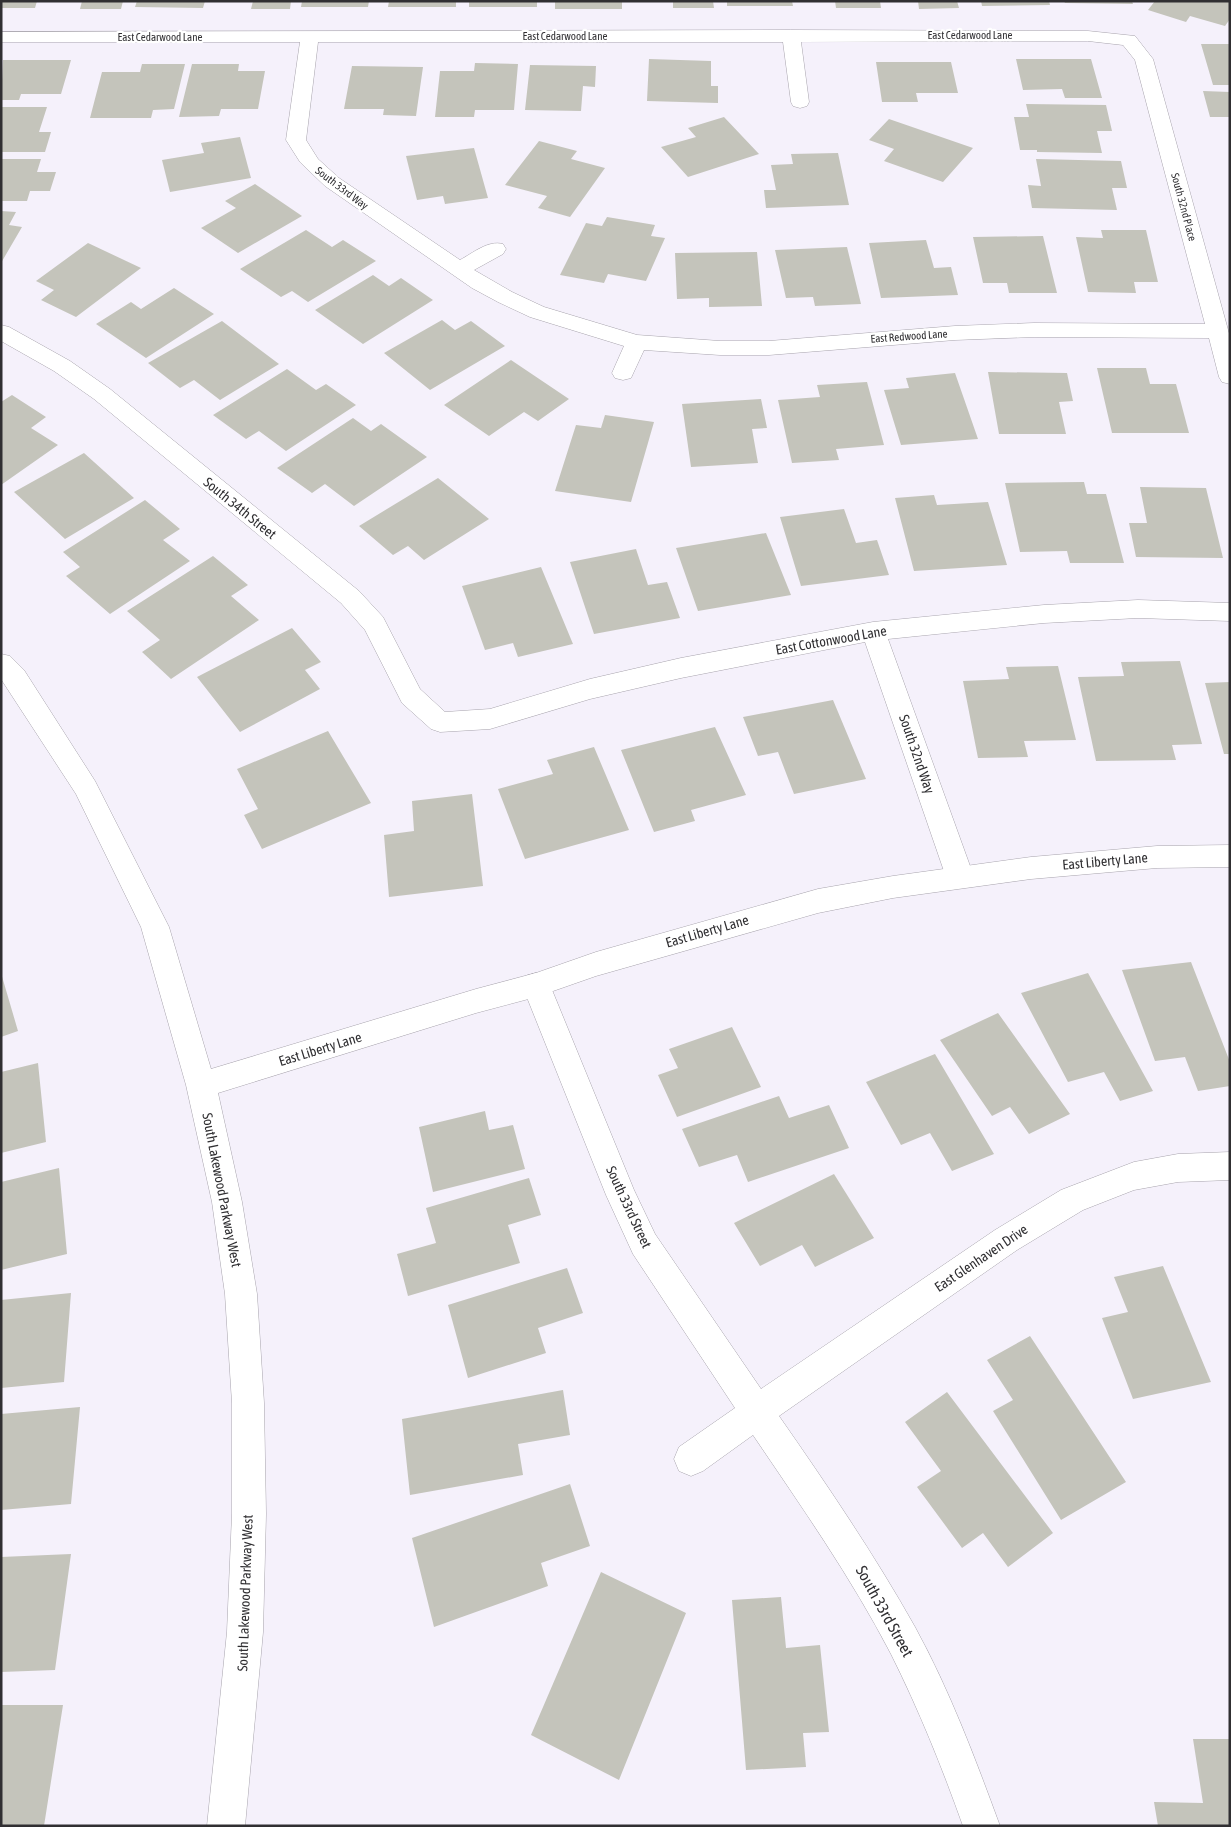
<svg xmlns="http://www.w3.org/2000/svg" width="1231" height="1827" font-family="'Asap Condensed',sans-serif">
	<rect width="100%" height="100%" fill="#f5f1fb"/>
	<path fill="#c4c4bb" d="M1 1H37L35 8H1Z
		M82 1H123L121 9H80Z
		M137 1H205L203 8 135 7Z
		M253 1H291L290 9H251Z
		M302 1H369L368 7H301Z
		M389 1H456V7H388Z
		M469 1H537V7H469Z
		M555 1H622V9H555Z
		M673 1H713L714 8H673Z
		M727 1H792L793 6H727Z
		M835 1H880L881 8H836Z
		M918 1H957L959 8 919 9Z
		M981 1H1049L1050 5 982 6Z
		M1064 1H1132L1133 4 1065 3Z
		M1155 1H1230V19L1225 26 1190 16 1186 22 1148 10Z
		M1201 44H1230V85H1213Z
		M649 59 711 61V86H718V103L647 101Z
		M1016 59H1091L1102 98H1065L1062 89 1023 90Z
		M3 60H71L61 94H21L19 100H1Z
		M876 62H951L958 93H916L918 102H882Z
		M475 63 518 64 514 110H475L474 117H435L440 71H474Z
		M142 64H185L174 109 153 110 151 118H90L102 72H140Z
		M192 64H239L238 71H265L258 109H221L219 116 179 117Z
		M530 65 596 66 595 87 583 86 581 111 525 110Z
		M352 66 423 67 416 116 383 115 384 109H344Z
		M1203 91 1230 92V117H1210Z
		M1026 104 1106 105 1112 131H1097L1102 153 1037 152V150H1020L1014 117H1029Z
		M1 107H47L39 132H51L45 152H1Z
		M724 117 759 154 688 177 661 147 696 137 688 128Z
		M889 119 973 148 943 182 884 161 894 149 869 140Z
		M240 137 251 178 170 192 162 160 204 153 201 143Z
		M539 141 577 151 571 159 605 168 570 217 538 208 547 196 505 185Z
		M474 148 488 198 445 204 443 196 417 200 406 156Z
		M838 153 849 205 766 208 764 190H776L771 165 793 164 791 154Z
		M1 159H41L37 172H56L50 191H30L27 201H1Z
		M1036 159 1121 161 1127 188H1112L1117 210 1032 208 1028 185 1041 186Z
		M255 184 302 216 238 253 201 228 236 208 225 201Z
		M1 211 16 212 9 225 22 227 1 263Z
		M607 217 655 225 651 236 665 238 646 281 608 274 604 283 560 275 586 223 602 226Z
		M306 230 332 247 343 240 376 261 308 302 292 291 281 297 240 269Z
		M1101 230H1146L1158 282H1134L1136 293 1088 292 1076 237 1103 238Z
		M1043 236 1057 293H1009L1007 283H983L973 237Z
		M926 240 934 268 951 267 958 295 881 298 869 243Z
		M88 243 141 268 76 317 41 300 54 290 36 281Z
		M847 247 861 304 815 306 813 297 786 298 775 250Z
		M757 252 762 306 709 307V298L677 299 675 253Z
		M373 275 389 286 401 278 433 300 363 344 315 310Z
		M174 288 214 314 146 358 96 324 131 302 141 309Z
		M442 320 455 330 471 321 505 346 430 390 384 353Z
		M222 321 279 364 220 400 194 380 180 388 148 363Z
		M511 360 569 399 538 421 524 412 489 436 444 405Z
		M1097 368H1146L1150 384H1176L1189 433H1112Z
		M287 369 316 390 326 384 356 405 286 451 259 431 246 439 213 415Z
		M988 372 1067 373 1073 401 1059 402 1066 434H999Z
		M955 373 978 439 901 445 884 390 909 388 906 378Z
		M867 382 884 445 836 449 839 460 792 463 778 400 820 397 817 385Z
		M12 395 46 417 31 428 58 445 1 485V402Z
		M761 399 767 428 752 429 758 463 691 467 682 404Z
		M605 415 654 422 631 502 555 491 576 425 601 428Z
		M353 418 371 431 381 424 427 457 354 506 325 484 312 493 277 468Z
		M84 453 134 498 65 539 14 492Z
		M438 478 489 519 424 560 408 546 393 555 359 526Z
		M1084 482 1087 494H1106L1124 563H1070L1067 551 1020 552 1005 483Z
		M1140 487 1206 488 1223 558 1136 557 1129 523H1147Z
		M934 495 937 505 988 502 1007 565 914 571 895 498Z
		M145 500 180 529 163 540 190 561 110 614 66 576 80 567 63 552Z
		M844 509 856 543 877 540 889 575 801 586 780 517Z
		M766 533 791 595 698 611 676 548Z
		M636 549 648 585 667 582 680 618 594 634 570 562Z
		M213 556 248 585 231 596 259 620 171 679 142 652 160 640 127 611Z
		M541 567 573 644 518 657 513 643 485 650 462 586Z
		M292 628 321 662 305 670 320 689 240 732 197 677Z
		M1180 661 1202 744 1172 745 1176 760 1096 761 1078 677 1124 676 1121 662Z
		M1058 666 1076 740 1024 741 1028 757 978 758 963 681 1009 679 1006 667Z
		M1230 682V754H1224L1205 683Z
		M833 700 866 779 794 794 778 752 758 756 743 717Z
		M715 727 746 795 691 810 695 821 654 832 621 750Z
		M328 731 371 803 262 849 244 815 258 809 237 769Z
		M594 747 629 830 525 859 498 789 553 774 547 760Z
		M472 794 483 886 389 897 384 835 414 831 412 801Z
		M1191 962 1230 1062V1086L1198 1091 1185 1057 1155 1061 1122 970Z
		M1 973 18 1031 1 1037Z
		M1088 973 1153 1091 1120 1101 1104 1072 1068 1082 1021 993Z
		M998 1013 1070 1114 1029 1134 1010 1107 992 1116 940 1040Z
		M732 1027 761 1087 677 1117 658 1075 678 1068 669 1049Z
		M935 1054 994 1154 952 1171 930 1133 901 1145 866 1082Z
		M38 1063 46 1142 1 1153V1072Z
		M779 1096 789 1118 829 1105 849 1148 748 1182 737 1155 699 1167 682 1129Z
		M485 1111 489 1130 513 1125 525 1169 433 1192 419 1127Z
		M59 1168 67 1254 1 1270V1182Z
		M834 1174 874 1238 815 1267 802 1245 760 1266 734 1223Z
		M529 1178 541 1215 508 1225 520 1263 408 1296 397 1254 436 1243 426 1208Z
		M1163 1266 1211 1382 1133 1399 1102 1318 1128 1312 1114 1277Z
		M567 1268 583 1313 538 1328 546 1353 468 1378 448 1305Z
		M71 1293 64 1382 1 1388V1300Z
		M1030 1336 1126 1482 1061 1520 993 1411 1013 1400 987 1360Z
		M563 1390 570 1435 518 1444 523 1475 410 1495 402 1419Z
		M947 1392 1053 1533 1008 1567 983 1533 962 1548 917 1487 941 1471 905 1422Z
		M80 1407 71 1504 1 1510V1414Z
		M570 1484 590 1546 541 1563 548 1586 434 1627 412 1538Z
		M71 1554 55 1670 1 1672V1557Z
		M601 1572 686 1613 619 1780 531 1735Z
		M781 1597 786 1648 820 1645 829 1732 803 1733 806 1767 746 1770 732 1600Z
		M1 1705H63L44 1826H1Z
		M1193 1739H1230V1826H1158L1154 1802 1203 1803Z"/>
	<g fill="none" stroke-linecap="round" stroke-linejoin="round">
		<g stroke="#a8a4ad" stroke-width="1">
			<path id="minor" d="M791 30 1088 31 1135 36 1153 59 1230 337V384L1222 382 1219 377 1209 338 1034 337 955 340 769 355H720L644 350 631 378 623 380 615 378 612 373 624 346 530 317 498 302 472 288 325 186 300 162 286 140 300 42H1V32ZM1088 41 1123 45 1135 60 1205 324 1034 323 955 326 769 341H720L637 335 544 307 512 292 474 270 503 254 506 249 503 244C488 240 473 253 460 260L339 178 318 159 306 140 318 42H783L791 102 793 106 800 108 807 106 809 102 801 42Z
				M1 325 9 327 70 361 110 389 359 591 383 617 420 689 445 712 490 709 590 679 681 658 873 622 1044 605 1138 600 1230 603V621L1138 618 1044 623 888 639 974 877 970 885 960 888 950 885 946 877 865 642 681 678 590 699 490 729 440 732 431 729 402 703 365 630 341 603 94 399 54 371 1 341Z
				M536 973 546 976 550 985 634 1190 655 1234 761 1389 995 1230 1061 1190 1134 1162 1178 1154 1230 1152V1180L1178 1182 1134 1190 1083 1210 1017 1250 779 1416C827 1485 874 1554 915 1627 950 1691 975 1758 1000 1826H963C942 1767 919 1710 891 1654 851 1577 801 1506 753 1435L703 1471 691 1476 679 1471 674 1459 679 1447 735 1408 633 1254 606 1195 522 985 526 976Z"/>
		</g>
		<g stroke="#a8a4ad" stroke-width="1">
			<path id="tertiary" d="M1 654 10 656 24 670 95 781 169 927 211 1069 476 989 536 973 596 952 818 889 893 876 1031 857 1157 846 1230 845V867L1157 868 1031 879 893 898 818 913 596 976 536 997 476 1013 218 1093 242 1202 257 1294 264 1403 266 1514 263 1632 245 1826H207L227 1632 232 1514V1403L225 1294 212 1202 186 1085 141 927 76 794 1 679Z"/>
		</g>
		<use href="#minor" fill="#fff" fill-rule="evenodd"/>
		<use href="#tertiary" fill="#fff" fill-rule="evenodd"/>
	</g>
	<g text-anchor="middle" stroke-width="4.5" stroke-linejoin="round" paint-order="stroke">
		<g font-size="11" fill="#302f32" stroke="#fff">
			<text x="970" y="39">East Cedarwood Lane</text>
			<text x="565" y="40">East Cedarwood Lane</text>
			<text x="160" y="41">East Cedarwood Lane</text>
			<text transform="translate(342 188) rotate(37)" y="4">South 33rd Way</text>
			<text transform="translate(1184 207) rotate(75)" y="4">South 32nd Place</text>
			<text transform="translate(909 336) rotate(-4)" y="4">East Redwood Lane</text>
		</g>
		<g font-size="14" fill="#302f32" stroke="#fff">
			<text transform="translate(240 508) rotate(39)" y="5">South 34th Street</text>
			<text transform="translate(831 640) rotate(-10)" y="5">East Cottonwood Lane</text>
			<text transform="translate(917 754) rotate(71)" y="5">South 32nd Way</text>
			<text transform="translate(1105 861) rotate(-5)" y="5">East Liberty Lane</text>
			<text transform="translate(707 931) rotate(-16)" y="5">East Liberty Lane</text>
			<text transform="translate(320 1049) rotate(-17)" y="5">East Liberty Lane</text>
			<text transform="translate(222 1190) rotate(79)" y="5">South Lakewood Parkway West</text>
			<text transform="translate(629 1207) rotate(65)" y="5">South 33rd Street</text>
			<text transform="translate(981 1258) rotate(-34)" y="5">East Glenhaven Drive</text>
			<text transform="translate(245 1593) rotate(-88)" y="5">South Lakewood Parkway West</text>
		</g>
		<g font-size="16" fill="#302f32" stroke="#fff">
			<text transform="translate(885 1611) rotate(61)" y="6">South 33rd Street</text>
		</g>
	</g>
	<rect width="1231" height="1827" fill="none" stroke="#302f32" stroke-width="5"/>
</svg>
